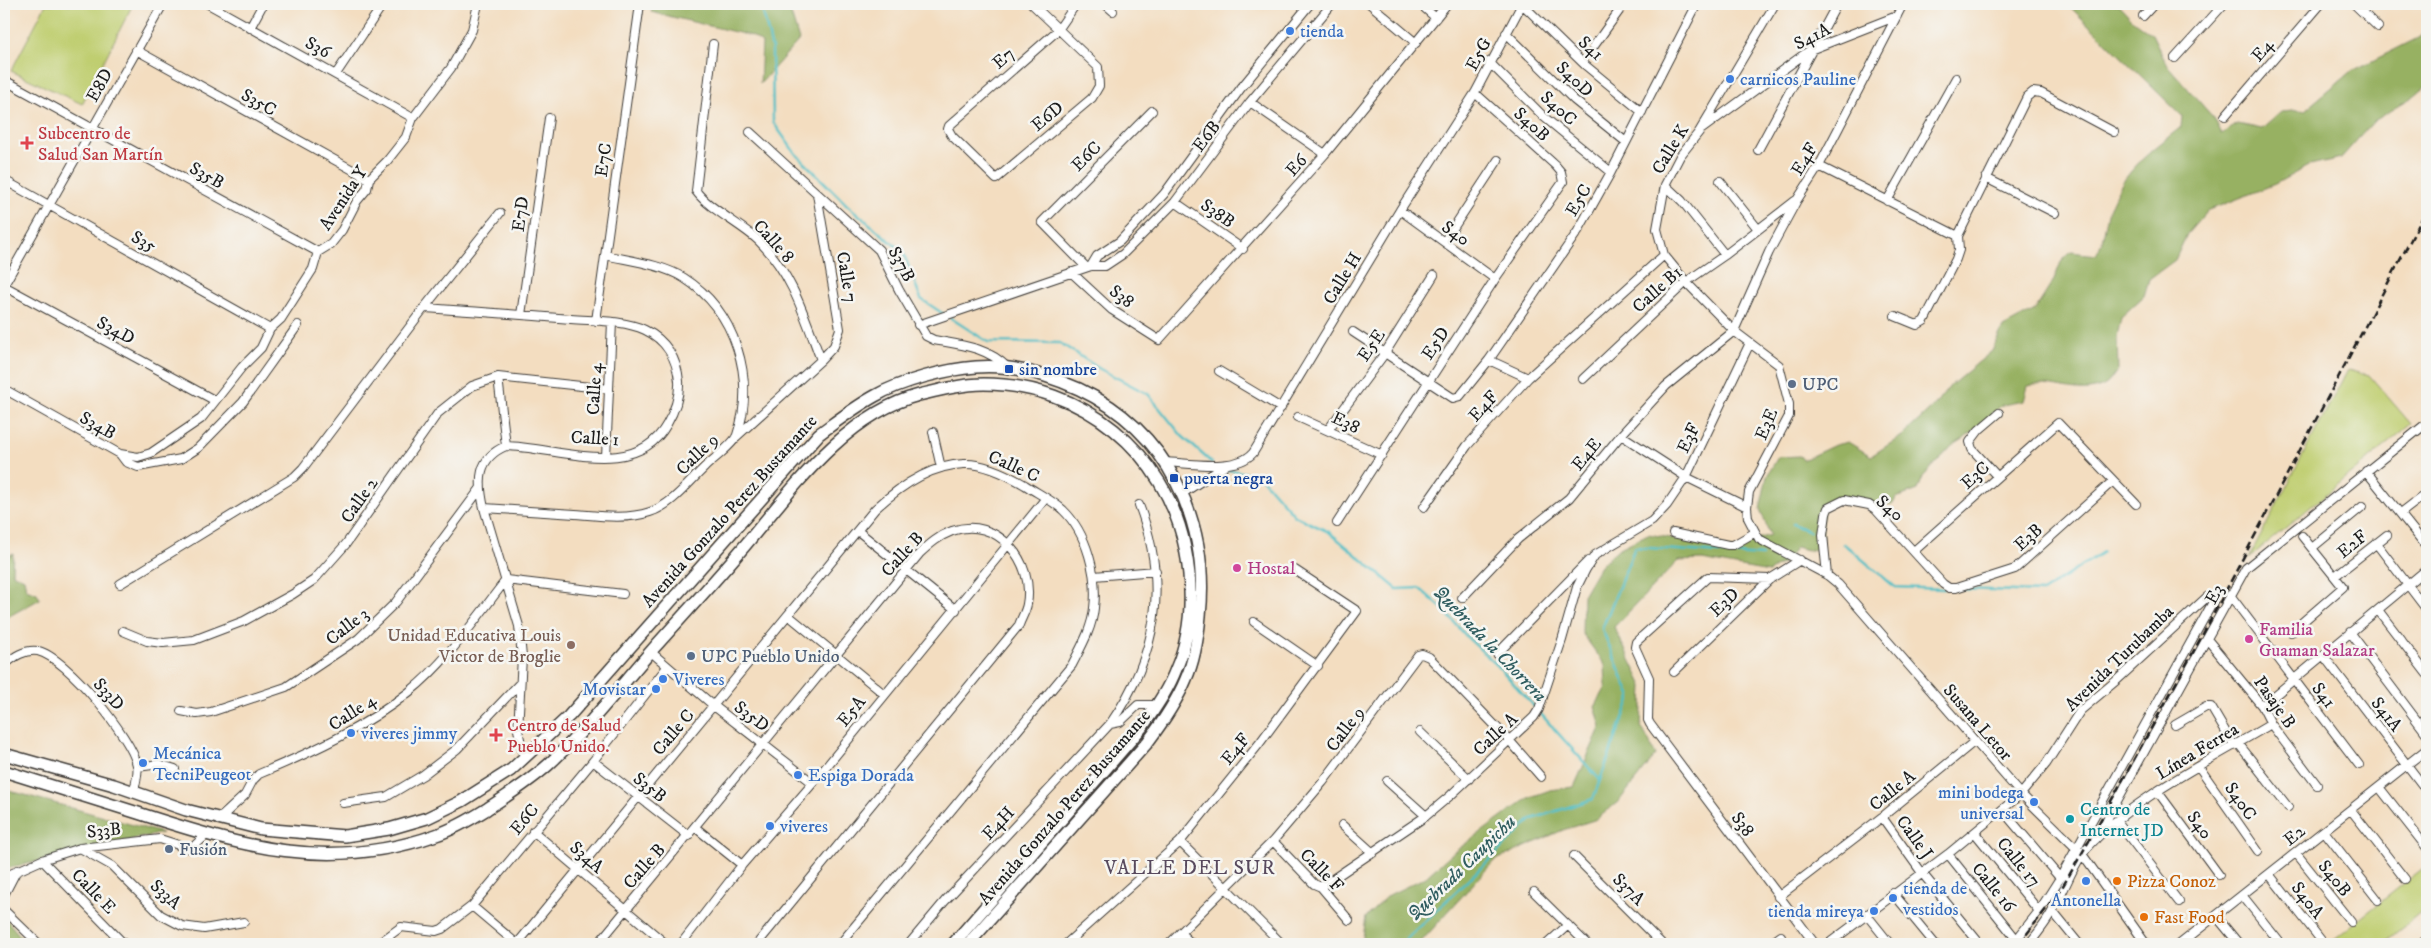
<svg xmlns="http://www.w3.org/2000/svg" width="2431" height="948" font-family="'IM FELL DW Pica',serif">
	<rect width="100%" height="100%" fill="#f6f6f2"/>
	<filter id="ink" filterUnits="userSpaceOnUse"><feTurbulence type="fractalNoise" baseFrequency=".02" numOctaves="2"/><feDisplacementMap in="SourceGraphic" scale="10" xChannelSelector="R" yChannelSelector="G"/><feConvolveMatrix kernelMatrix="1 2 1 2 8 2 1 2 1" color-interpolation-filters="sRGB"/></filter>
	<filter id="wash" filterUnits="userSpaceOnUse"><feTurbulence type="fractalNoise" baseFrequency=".0096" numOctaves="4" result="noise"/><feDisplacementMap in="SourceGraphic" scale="20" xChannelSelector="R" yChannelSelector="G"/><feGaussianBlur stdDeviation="1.12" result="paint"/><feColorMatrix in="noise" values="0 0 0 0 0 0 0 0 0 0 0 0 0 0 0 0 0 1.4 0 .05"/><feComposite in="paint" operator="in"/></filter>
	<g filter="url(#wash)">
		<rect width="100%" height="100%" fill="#f3ddc0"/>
		<path fill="#bfce70" stroke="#6e7546" d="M46 4H133L82 104 11 71Z
			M2348 369 2369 375 2411 424 2249 558Z
			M2427 865V908L2382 944H2328Z"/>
		<path fill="#97b162" stroke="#5a663f" d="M654 4H788L799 40 760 84 762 43 752 36 651 12Z
			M2067 4H2118L2133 20 2152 34 2167 65 2212 116 2221 134 2238 124 2262 129 2281 112 2305 110 2350 72 2418 38 2427 27V85L2409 100 2374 121 2341 158 2310 165 2275 184 2207 211 2187 234 2175 260 2149 279 2144 296 2121 317 2117 337 2118 370C2114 374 2110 382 2105 385 2080 399 2052 380 2028 386L2024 401 2002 405 1965 438 1952 446 1923 477 1918 490 1896 498 1893 504C1870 507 1850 492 1828 502L1823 513 1822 547 1811 551 1796 547 1787 560 1769 572 1702 560 1678 561 1614 627 1643 686 1641 726 1656 755 1619 801 1597 819 1563 830 1494 861 1419 944H1362L1366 917 1389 895 1426 877 1450 855 1528 798 1550 790 1574 787 1601 726 1595 707 1606 687 1605 665 1582 633 1583 595 1600 566 1618 549 1648 534 1738 550 1751 541 1770 535 1760 509 1767 476 1778 457 1800 456 1803 460 1835 445 1848 442 1871 456 1902 436 1935 405 1950 386 1992 351 2003 327 2035 310 2054 280 2061 262 2071 252 2096 255C2105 240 2104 224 2110 207 2123 171 2152 150 2181 127L2182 116Z
			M13 553 12 573 24 579 26 589 37 593 40 599 4 619V560Z
			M4 790 18 793 162 833 4 869Z
			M4 917 27 944H4Z"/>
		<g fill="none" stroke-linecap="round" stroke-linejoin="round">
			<path stroke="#4fbec5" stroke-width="2.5" d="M761 4 772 49 773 122 795 153 847 205 903 252 921 299 945 315
				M949 317 988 342 1060 343 1100 369 1148 394 1182 436 1212 463
				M1223 469 1259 475 1295 516 1329 532 1397 589 1419 588 1443 609 1467 637 1497 665 1600 780
				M1793 524 1810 532
				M1844 544 1895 587 1944 589
				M1962 589 2042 592 2103 552
				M1401 944 1532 819 1593 799 1631 697 1602 629 1635 547 1762 556"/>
		</g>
	</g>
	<g filter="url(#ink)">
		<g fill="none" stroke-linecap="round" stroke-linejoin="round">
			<g stroke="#3c3935" stroke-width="10">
				<path id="street" d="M208 4 413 118
					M1032 4 1098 67 1099 86 1092 98 996 179 952 136 948 129 949 126 1058 30 1076 4
					M1105 4 1113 11
					M1370 4 1416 43
					M1420 4 1436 18
					M1522 4 1585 65 1642 112
					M1775 4 1699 132 1680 156 1665 185 1657 229 1664 255 1686 282 1734 331 1779 365 1789 404V416L1749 492 1747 507 1748 518 1759 539 1827 575 1838 584 2021 794 2082 854 2146 944
					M2354 4 2378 27
					M2143 16 2154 4
					M250 28 263 4
					M1506 33 1574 100 1626 142
					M713 44 696 191C709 209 741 224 759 241 792 273 805 318 821 360L736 437
					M1594 46 1624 4
					M136 50 369 179
					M2175 58 2224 4
					M1489 62 1544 117 1611 172
					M336 74 383 4
					M4 80 318 252
					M1250 102 1325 154
					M2225 116 2321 4
					M1702 129 1810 50 1897 16
					M750 132 879 250 899 290 926 336 934 340C962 345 987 347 1008 368
					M1758 150 1837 4
					M1819 166 1958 236 1959 250 1956 259 1924 321 1917 325 1895 316
					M1986 178 2055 213
					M4 180 270 329
					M1720 181 1758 229
					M1665 185 1682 201 1725 255
					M817 194 840 329 834 346 821 360
					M1887 201 1956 78
					M1175 202 1243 249
					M1400 210 1495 279
					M1958 236 2027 97 2033 92 2041 93 2114 132
					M1444 242 1498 160
					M1091 266 1097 256 1120 241 1164 194 1241 88 1310 4
					M1086 267 1042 222 1152 111
					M1071 272 1112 310 1159 340 1325 154 1447 4
					M4 285 163 4
					M4 286 214 400
					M424 308C473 311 522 315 571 319 594 321 624 320 645 330 666 340 677 359 679 381 680 397 675 410 667 424 636 481 557 447 506 446 477 458 478 481 484 508L519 626 522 657 518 730 524 757
					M521 315 549 118
					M596 321 640 4
					M918 325 1091 266H1105L1123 254 1175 202 1250 102 1332 4
					M1734 331 1769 252 1797 200 1819 166 1903 4
					M1353 332 1453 398 1460 396 1489 360 1578 231 1611 172 1697 4
					M1489 360 1528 378
					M1219 371 1281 408
					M498 377 506 446
					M1583 379 1686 282 1725 255 1795 201
					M4 389 120 454 126 462 138 467 181 459 198 448 243 402 298 325
					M1298 417 1382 455
					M1328 430 1385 353 1434 275
					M933 432 941 468
					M1621 435 1686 477 1747 507
					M120 454 138 457 151 453 201 419 242 367 261 348 270 329 281 319 313 269 318 252 331 244 342 230 357 201 367 189 369 179 387 161 406 137 413 118 451 68 472 30 478 4
					M606 457 612 322
					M1165 462C1189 463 1236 472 1253 453L1400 210 1475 93 1522 4
					M2366 471 2427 547
					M1997 476 1972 449 1970 442 1979 430 1999 413
					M1183 493 1225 466
					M1424 507 1467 446 1528 378 1664 255
					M484 508C514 510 544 512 575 514 599 516 626 520 650 512 672 505 688 483 705 467 712 460 734 444 737 435 756 379 736 311 684 278 661 264 631 261 605 255
					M2401 513 2427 493
					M1337 523 1495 279 1563 182 1561 172 1555 165 1475 93
					M858 531 956 610
					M1673 533 1728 545H1733L1754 533
					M2376 543 2427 610
					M2312 548 2363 506
					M1914 551 2058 423 2136 504
					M1827 575 1823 535 1826 514 1828 508 1844 500 1869 505 1875 509 1943 584 1949 588H1956L2015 569 2113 481
					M1094 576 1156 571
					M2335 576 2387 535
					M1770 579 1708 577 1636 642 1635 647 1649 678 1648 720 1650 724 1815 944
					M120 584 294 477 303 468 424 308 500 213
					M2230 595 2359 765
					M1462 598 1518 539 1569 498 1621 435 1666 386 1734 331
					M2378 610 2427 674
					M788 615 884 694
					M1254 622 1318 666
					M123 631 147 641 163 643 194 640 244 621 293 594 314 580 346 544 438 413 472 386 498 377 609 389
					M2291 632 2343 587 2302 536
					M2350 632 2427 734
					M2207 639 2262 706 2271 724 2317 785
					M651 652 714 706 813 783
					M1497 654 1588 561
					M2323 655 2427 791
					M4 665C14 657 24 649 38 651 66 657 132 738 137 765 139 773 135 784 134 792
					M1674 672 1770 579 1800 560
					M2262 706 2427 569
					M181 711 197 714 211 712 286 687 358 639 396 602 480 489
					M1110 724 1120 722 1138 705H1157
					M2175 725 2206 707H2211L2234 746
					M1420 732 1469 779
					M2238 743 2288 807
					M593 761 689 836
					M138 767 159 764 175 769
					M2199 767 2258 851
					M1387 781 1426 816
					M2379 787 2427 848
					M2158 792 2219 875
					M343 803 386 797 423 775 457 749 520 683
					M2351 810 2405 879
					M2003 811 2060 878
					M1882 817 1922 873 1980 944
					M218 820 245 795 253 780 259 774C312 752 364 728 409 692 446 663 477 617 506 580L623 594
					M2117 821 2179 902
					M1342 825 1373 853
					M696 828 742 865
					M533 831 666 944
					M2324 831 2378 900
					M1975 833 2039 911
					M2096 839 2246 568 2427 423
					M1273 841 1314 884 1321 887 1349 920
					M1180 842 1282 944
					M80 848 112 866 161 915 182 926 204 929 244 922
					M2296 853 2351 922
					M1948 854 2017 940
					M1574 856 1662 944
					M42 860 124 944
					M2269 874 2324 944
					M4 877 42 860 80 848 160 839 191 849 206 835
					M1321 887 1426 816 1451 795 1534 717 1539 709 1562 640 1577 587 1586 569 1595 555 1652 521 1667 505 1686 477 1749 345
					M1534 892 1587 944
					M1893 893 1935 944
					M4 895 17 870
					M2242 895 2281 944
					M1778 897 1882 817 1975 741
					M472 906 517 944
					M4 910 39 944
					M2053 912 2079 944
					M1866 914 1890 944
					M2216 916 2239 944
					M1180 933 1192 944
					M378 944 401 927 436 931 442 929 472 906 593 761 667 667
					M517 944 875 509C899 487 930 465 964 464 984 463 1008 475 1025 485 1037 493 1052 500 1063 510 1087 533 1098 576 1094 608 1092 629 1081 647 1072 665L840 944
					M598 944 920 553C930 544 939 536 952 531 997 515 1035 562 1027 604 1026 611 1021 619 1019 625L757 944
					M681 944 742 865 813 783 1046 498
					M909 944 945 901 1110 724C1158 655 1169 584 1139 505
					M1066 944 1180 842 1259 744 1357 611 1295 570
					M1169 944 1273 841 1323 782 1418 655 1422 654 1429 657 1509 740 1541 777
					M1547 944 1568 925
					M1770 944 1781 936
					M1828 944 1948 854 2021 794 2046 764 2080 711 2117 680 2207 597 2212 596 2213 602 2060 878 2039 911 2013 944
					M2029 944C2038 933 2047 922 2053 910 2064 892 2071 869 2083 853 2123 803 2216 757 2271 724
					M2180 944 2427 749
					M2421 944 2427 939"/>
			</g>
			<g stroke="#3c3935" stroke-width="14">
				<path id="primary" d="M4 754 114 785 186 810 261 829 345 836 389 829 427 818 462 801 511 770 569 716 819 434C837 421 855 407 875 396 901 381 947 369 976 367 1010 364 1048 375 1079 389 1168 431 1210 521 1200 616 1198 637 1195 659 1186 679 1177 701 1162 723 1147 743L968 944
					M4 771C48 785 93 799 138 813 240 846 329 873 436 835 454 829 471 819 487 809 508 795 529 782 548 765 586 730 619 688 653 649 686 612 720 576 752 537 796 484 849 413 919 395 940 390 963 384 984 384 1082 384 1166 452 1185 548 1193 588 1193 630 1176 669 1168 690 1155 708 1143 726L953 944"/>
			</g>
			<use href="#street" stroke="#fff" stroke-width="8"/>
			<use href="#primary" stroke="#fff" stroke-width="11"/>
			<path stroke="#1c1c1c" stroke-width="2.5" stroke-dasharray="8 4" stroke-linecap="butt" d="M2019 944 2060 891 2089 841 2203 634 2427 209"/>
		</g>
	</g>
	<g fill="#3f7fe0" stroke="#f6f6f2" stroke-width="2">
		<circle cx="1290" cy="31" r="5"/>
		<circle cx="1730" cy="79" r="5"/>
		<circle cx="663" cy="679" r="5"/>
		<circle cx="656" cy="689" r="5"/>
		<circle cx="351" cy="733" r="5"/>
		<circle cx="143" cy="763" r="5"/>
		<circle cx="798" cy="775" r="5"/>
		<circle cx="2034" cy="802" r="5"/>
		<circle cx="770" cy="826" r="5"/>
		<circle cx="2086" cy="881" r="5"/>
		<circle cx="1893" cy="898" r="5"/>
		<circle cx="1874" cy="911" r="5"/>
	</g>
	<g fill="#e0444e" stroke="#f6f6f2" stroke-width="2">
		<path d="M24.5 135.5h5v5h5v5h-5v5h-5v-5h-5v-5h5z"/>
		<path d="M493.5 727.5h5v5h5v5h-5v5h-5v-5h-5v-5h5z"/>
	</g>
	<g fill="#1a4fb4" stroke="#f6f6f2" stroke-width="2">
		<rect x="1004" y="364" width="10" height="10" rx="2.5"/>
		<rect x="1169" y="473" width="10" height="10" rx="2.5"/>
	</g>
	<g fill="#5c6f8a" stroke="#f6f6f2" stroke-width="2">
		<circle cx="1792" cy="384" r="5"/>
		<circle cx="691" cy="656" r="5"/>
		<circle cx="169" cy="849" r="5"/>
	</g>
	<g fill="#d1479c" stroke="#f6f6f2" stroke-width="2">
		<circle cx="1237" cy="568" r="5"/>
		<circle cx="2249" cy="639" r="5"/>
	</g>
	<circle fill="#8d6e63" stroke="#f6f6f2" stroke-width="2" cx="571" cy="645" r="5"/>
	<circle fill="#0f9aa8" stroke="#f6f6f2" stroke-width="2" cx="2070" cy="819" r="5"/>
	<g fill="#e8710a" stroke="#f6f6f2" stroke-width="2">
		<circle cx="2117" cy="881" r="5"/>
		<circle cx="2144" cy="917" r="5"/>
	</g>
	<g text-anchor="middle" stroke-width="5" stroke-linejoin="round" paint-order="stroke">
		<g font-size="18" fill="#366cbe" stroke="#f6f6f2" text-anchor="start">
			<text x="1300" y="37">tienda</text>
			<text x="1740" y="85">carnicos Pauline</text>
			<text x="673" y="685">Viveres</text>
			<text x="646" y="695" text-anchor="end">Movistar</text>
			<text x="361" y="739">viveres jimmy</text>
			<text x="153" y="759">Mecánica<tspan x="153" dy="21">TecniPeugeot</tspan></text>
			<text x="808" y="781">Espiga Dorada</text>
			<text x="2024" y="798" text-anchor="end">mini bodega<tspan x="2024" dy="21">universal</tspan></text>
			<text x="780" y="832">viveres</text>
			<text x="1903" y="894">tienda de<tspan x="1903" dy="21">vestidos</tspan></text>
			<text x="2086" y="906" text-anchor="middle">Antonella</text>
			<text x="1864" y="917" text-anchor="end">tienda mireya</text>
		</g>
		<g font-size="18" fill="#1c1c1c" stroke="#f6f6f2">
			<text transform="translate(1812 36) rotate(-27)" y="6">S41A</text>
			<text transform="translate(318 47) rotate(28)" y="6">S36</text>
			<text transform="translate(1591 48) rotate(42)" y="6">S41</text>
			<text transform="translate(2262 50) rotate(-49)" y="6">E4</text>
			<text transform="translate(1478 54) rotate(-62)" y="6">E5G</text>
			<text transform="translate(1003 58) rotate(-41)" y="6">E7</text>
			<text transform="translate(1575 79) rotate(43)" y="6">S40D</text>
			<text transform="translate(99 85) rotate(-61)" y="6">E8D</text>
			<text transform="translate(259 102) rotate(29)" y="6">S35C</text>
			<text transform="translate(1559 108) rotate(42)" y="6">S40C</text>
			<text transform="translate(1047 116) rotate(-40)" y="6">E6D</text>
			<text transform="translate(1532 124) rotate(42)" y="6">S40B</text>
			<text transform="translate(1206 136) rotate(-53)" y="6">E6B</text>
			<text transform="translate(1670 149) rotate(-59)" y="6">Calle K</text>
			<text transform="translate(1086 156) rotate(-45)" y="6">E6C</text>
			<text transform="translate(1804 159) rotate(-59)" y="6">E4F</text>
			<text transform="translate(603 160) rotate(-82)" y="6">E7C</text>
			<text transform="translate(1296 165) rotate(-49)" y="6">E6</text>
			<text transform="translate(207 175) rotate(29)" y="6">S35B</text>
			<text transform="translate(343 198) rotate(-57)" y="6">Avenida Y</text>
			<text transform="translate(1578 200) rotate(-60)" y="6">E5C</text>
			<text transform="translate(1218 213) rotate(35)" y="6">S38B</text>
			<text transform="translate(520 214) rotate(-82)" y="6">E7D</text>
			<text transform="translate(1456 233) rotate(36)" y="6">S40</text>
			<text transform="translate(144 241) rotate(29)" y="6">S35</text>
			<text transform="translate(774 241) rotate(48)" y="6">Calle 8</text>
			<text transform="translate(902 264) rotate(62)" y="6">S37B</text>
			<text transform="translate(847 277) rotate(80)" y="6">Calle 7</text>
			<text transform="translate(1342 278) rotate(-59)" y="6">Calle H</text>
			<text transform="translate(1657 289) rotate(-42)" y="6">Calle B1</text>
			<text transform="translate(1122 296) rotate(37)" y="6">S38</text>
			<text transform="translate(116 330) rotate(28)" y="6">S34D</text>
			<text transform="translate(1435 343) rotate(-56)" y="6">E5D</text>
			<text transform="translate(1371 345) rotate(-56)" y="6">E5E</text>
			<text transform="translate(594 389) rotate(-87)" y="6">Calle 4</text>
			<text transform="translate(1483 406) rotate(-48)" y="6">E4F</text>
			<text transform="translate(1346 422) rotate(25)" y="6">E38</text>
			<text transform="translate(1766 424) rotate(-67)" y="6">E3E</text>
			<text transform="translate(98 425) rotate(29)" y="6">S34B</text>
			<text transform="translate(595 438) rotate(3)" y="6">Calle 1</text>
			<text transform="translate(1688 438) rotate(-65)" y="6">E3F</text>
			<text transform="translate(697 454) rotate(-44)" y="6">Calle 9</text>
			<text transform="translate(1586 454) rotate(-51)" y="6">E4E</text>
			<text transform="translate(1014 466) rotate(24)" y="6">Calle C</text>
			<text transform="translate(1975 475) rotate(-42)" y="6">E3C</text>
			<text transform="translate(359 500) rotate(-55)" y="6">Calle 2</text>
			<text transform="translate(1890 508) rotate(41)" y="6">S40</text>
			<text transform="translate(729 511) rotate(-48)" y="6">Avenida Gonzalo Perez Bustamante</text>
			<text transform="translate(2028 537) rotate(-42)" y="6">E3B</text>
			<text transform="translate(2352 544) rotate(-39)" y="6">E2F</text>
			<text transform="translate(902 554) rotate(-48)" y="6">Calle B</text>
			<text transform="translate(2214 594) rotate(-61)" y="6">E3</text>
			<text transform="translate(1724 602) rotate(-44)" y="6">E3D</text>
			<text transform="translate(347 626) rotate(-38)" y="6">Calle 3</text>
			<text transform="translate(2119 658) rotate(-44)" y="6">Avenida Turubamba</text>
			<text transform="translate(109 694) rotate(48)" y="6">S33D</text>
			<text transform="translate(2324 695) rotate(52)" y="6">S41</text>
			<text transform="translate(2275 702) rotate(55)" y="6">Pasaje B</text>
			<text transform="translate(851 711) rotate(-51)" y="6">E5A</text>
			<text transform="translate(352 712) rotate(-33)" y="6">Calle 4</text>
			<text transform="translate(2387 714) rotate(52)" y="6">S41A</text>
			<text transform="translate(752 716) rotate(37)" y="6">S35D</text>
			<text transform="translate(1978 722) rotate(49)" y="6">Susana Letor</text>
			<text transform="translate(1345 729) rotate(-53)" y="6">Calle 9</text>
			<text transform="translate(673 732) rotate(-50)" y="6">Calle C</text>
			<text transform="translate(1495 734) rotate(-43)" y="6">Calle A</text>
			<text transform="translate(1235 749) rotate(-51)" y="6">E4F</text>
			<text transform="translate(2197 751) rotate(-31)" y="6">Línea Ferrea</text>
			<text transform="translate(650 787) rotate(38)" y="6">S35B</text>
			<text transform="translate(1892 790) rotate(-39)" y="6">Calle A</text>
			<text transform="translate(2241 801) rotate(55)" y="6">S40C</text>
			<text transform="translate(1064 807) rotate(-49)" y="6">Avenida Gonzalo Perez Bustamante</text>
			<text transform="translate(524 819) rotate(-50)" y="6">E6C</text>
			<text transform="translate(998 823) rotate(-47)" y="6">E4H</text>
			<text transform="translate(1743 824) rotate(53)" y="6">S38</text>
			<text transform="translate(2200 825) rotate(54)" y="6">S40</text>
			<text transform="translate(104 830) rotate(-6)" y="6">S33B</text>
			<text transform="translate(2294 835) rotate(-38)" y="6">E2</text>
			<text transform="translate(1915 837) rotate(54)" y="6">Calle J</text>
			<text transform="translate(587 857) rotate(41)" y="6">S34A</text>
			<text transform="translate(2019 862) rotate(51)" y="6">Calle 17</text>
			<text transform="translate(644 866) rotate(-49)" y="6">Calle B</text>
			<text transform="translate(1322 870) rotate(45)" y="6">Calle F</text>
			<text transform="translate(2335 878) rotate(51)" y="6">S40B</text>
			<text transform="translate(1994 887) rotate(51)" y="6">Calle 16</text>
			<text transform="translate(1629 889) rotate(45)" y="6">S37A</text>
			<text transform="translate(94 891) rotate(46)" y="6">Calle E</text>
			<text transform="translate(166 894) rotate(42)" y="6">S33A</text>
			<text transform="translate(2308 900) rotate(52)" y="6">S40A</text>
		</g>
		<g font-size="18" fill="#be3a42" stroke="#f6f6f2" text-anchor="start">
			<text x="38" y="139">Subcentro de<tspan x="38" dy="21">Salud San Martín</tspan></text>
			<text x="507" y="731">Centro de Salud<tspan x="507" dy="21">Pueblo Unido.</tspan></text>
		</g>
		<g font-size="18" fill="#164399" stroke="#f6f6f2" text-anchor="start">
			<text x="1019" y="375">sin nombre</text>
			<text x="1184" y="484">puerta negra</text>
		</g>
		<g font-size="18" fill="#4e5e75" stroke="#f6f6f2" text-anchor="start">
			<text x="1802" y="390">UPC</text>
			<text x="701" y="662">UPC Pueblo Unido</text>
			<text x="179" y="855">Fusión</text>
		</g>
		<g font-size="18" fill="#b23c85" stroke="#f6f6f2" text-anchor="start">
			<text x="1247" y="574">Hostal</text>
			<text x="2259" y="635">Familia<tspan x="2259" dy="21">Guaman Salazar</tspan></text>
		</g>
		<g font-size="18" fill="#785e54" stroke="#f6f6f2" text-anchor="end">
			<text x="561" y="641">Unidad Educativa Louis<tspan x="561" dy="21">Victor de Broglie</tspan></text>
		</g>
		<g font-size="18" fill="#0d838f" stroke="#f6f6f2" text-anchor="start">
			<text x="2080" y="815">Centro de<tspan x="2080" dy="21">Internet JD</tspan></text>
		</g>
		<g font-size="18" fill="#c56008" stroke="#f6f6f2" text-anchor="start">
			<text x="2127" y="887">Pizza Conoz</text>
			<text x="2154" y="923">Fast Food</text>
		</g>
		<g font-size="19" font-style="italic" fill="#305d60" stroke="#f6f6f2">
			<text transform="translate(1491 643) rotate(46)" y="7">Quebrada la Chorrera</text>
			<text transform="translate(1461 867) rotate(-44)" y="7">Quebrada Caupichu</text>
		</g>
		<g font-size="20" letter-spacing="1" fill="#584a5e" stroke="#f6f6f2">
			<text x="1190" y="874">VALLE DEL SUR</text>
		</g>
	</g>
	<rect width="2431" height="948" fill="none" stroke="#f6f6f2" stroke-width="20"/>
</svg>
